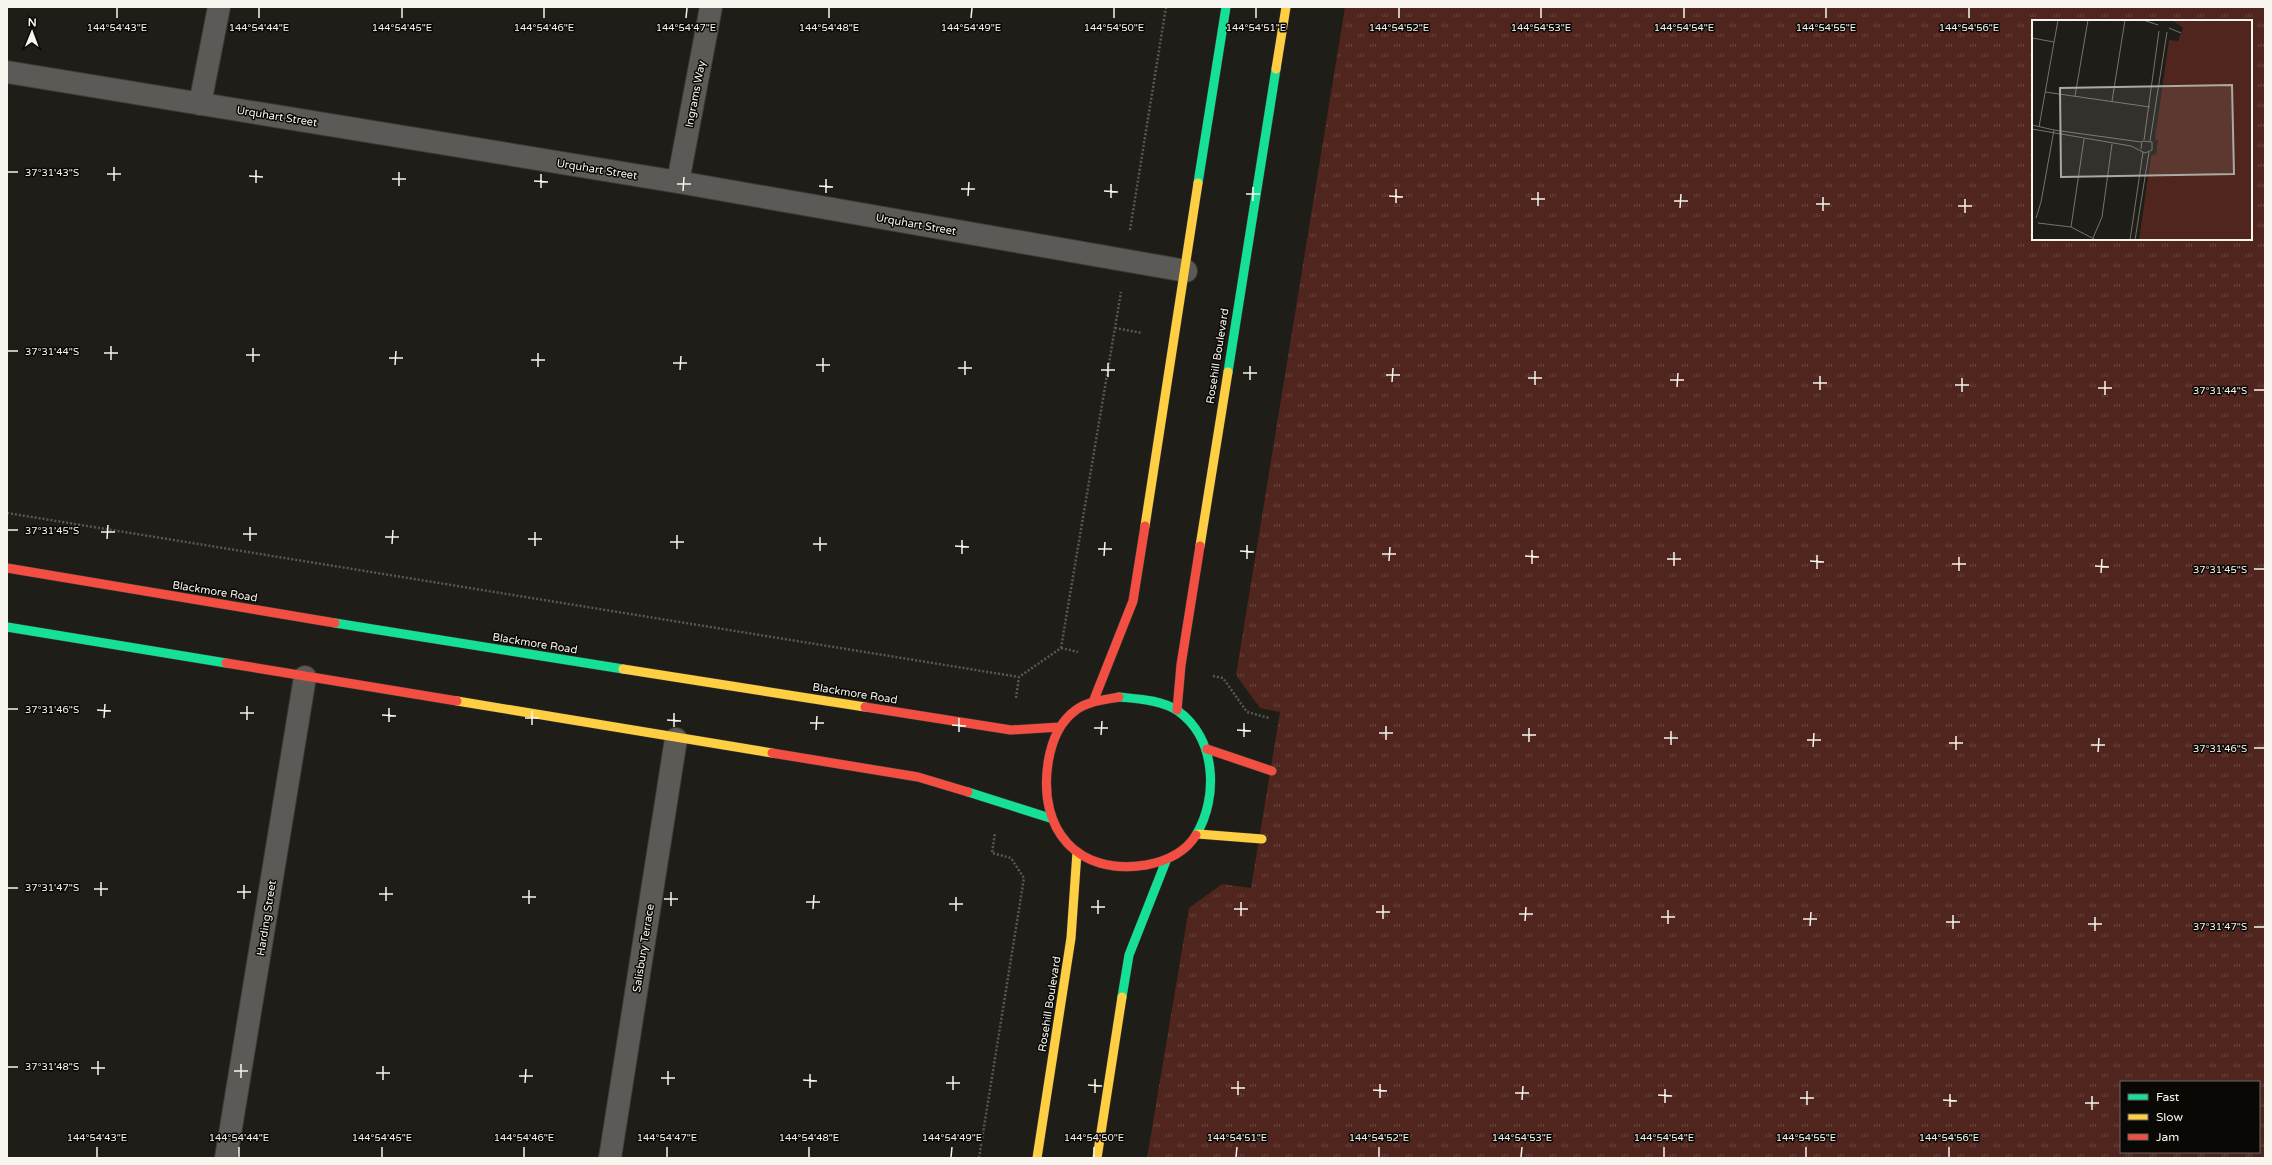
<svg xmlns="http://www.w3.org/2000/svg" width="2272" height="1165" font-family="'Varela Round',sans-serif">
	<defs>
		<pattern id="grass-tufts" width="24" height="20" patternUnits="userSpaceOnUse"><rect width="24" height="20" fill="#4f251e"/><path d="M3 7l-1-3M5 7V3M7 7l1-3M15 17l-1-3M17 17v-4M19 17l1-3" fill="none" stroke="#69453f"/></pattern>
	</defs>
	<rect width="100%" height="100%" fill="#1e1d17"/>
	<path fill="url(#grass-tufts)" fill-rule="evenodd" d="M1345 7H2265V1158H1147L1189 908 1222 884 1251 888 1280 712 1260 708 1236 675ZM2033 21H2251V239H2033ZM2121 1082H2259V1152H2121Z"/>
	<g fill="none" stroke-linecap="round" stroke-linejoin="round">
		<g stroke="#3b3a36" stroke-width="24">
			<path id="street" d="M7 72 678 182 1186 271
				M200 104 219 7
				M678 182 711 7
				M226 1158 305 677
				M610 1158 676 739"/>
		</g>
		<g stroke="#3b3a36" stroke-width="10">
			<path id="fast" d="M1198 183 1226 7
				M1228 372 1276 69
				M335 623 623 669
				M7 627 226 663
				M1119 697C1139 699 1162 700 1178 711 1216 738 1219 797 1196 835
				M968 792 1050 818
				M1122 997 1129 955 1166 861"/>
		</g>
		<g stroke="#3b3a36" stroke-width="10">
			<path id="slow" d="M1276 69 1286 7
				M1145 526 1198 183
				M1200 546 1228 372
				M623 669 865 707
				M457 701 772 753
				M1198 834 1262 839
				M1037 1158 1071 938 1077 852
				M1097 1158 1122 997"/>
		</g>
		<g stroke="#3b3a36" stroke-width="10">
			<path id="jam" d="M7 568 335 623
				M226 663 457 701
				M1119 697C1104 700 1088 701 1076 710 1059 722 1051 744 1048 763 1038 830 1077 876 1146 865 1167 861 1185 853 1196 835
				M1093 702 1133 601 1145 526
				M865 707 1011 730 1060 727
				M1177 710 1181 665 1200 546
				M1207 749 1272 771
				M772 753 918 777 968 792"/>
		</g>
		<path stroke="#595854" stroke-width="2.5" stroke-dasharray="2 2" stroke-linecap="butt" d="M1130 230 1166 7
			M1115 328 1142 333
			M7 513 1019 677
			M1061 648 1078 652
			M1213 676 1223 678 1247 712 1269 718
			M1016 698 1019 677 1061 648 1121 292
			M979 1158 1024 878 1011 858 992 853 995 833"/>
		<use href="#street" stroke="#5c5a56" stroke-width="22"/>
		<use href="#fast" stroke="#16e098" stroke-width="9"/>
		<use href="#slow" stroke="#ffcf43" stroke-width="9"/>
		<use href="#jam" stroke="#f24e42" stroke-width="9"/>
	</g>
	<path fill="none" stroke="#f7f5ee" stroke-width="1.5" d="M117 18V8M259 18V8M402 18V8M544 18V8M686 18 687 8M829 18V8M971 18 972 8M1114 18V8M1256 18V8M1399 18V8M1541 18V8M1684 18V8M1826 18V8M1969 18V8M8 172H18M107 174H121M249 176 263 177M392 179H406M114 181V167M534 181 548 182M256 183V170M677 184H691M399 186V172M819 186 833 187M541 188V174M961 189H975M683 191 684 177M1104 191 1118 192M826 193V179M1246 194H1260M968 196 969 182M1389 196 1403 197M1111 198V184M1531 199H1545M1253 201V187M1674 201H1688M1396 203V189M1816 204H1830M1538 206V192M1958 206H1972M1680 208 1681 194M1823 211V197M1965 213V199M8 351H18M104 353H118M246 355H260M389 358H403M111 360V346M531 360H545M253 362V348M673 363H687M395 365 396 351M816 365H830M538 367V353M958 368H972M680 370 681 356M1101 370H1115M823 372V358M1243 373H1257M965 375V361M1386 375H1400M1108 377V363M1528 378H1542M1250 380V366M1670 380H1684M1392 382 1393 368M1813 383H1827M1535 385V371M1955 385H1969M1677 387 1678 373M2098 388H2112M1820 390V376M2254 390H2264M1962 392V378M2105 395V381M8 530H18M101 532H115M243 534H257M385 537H399M107 539 108 525M528 539H542M250 541V527M670 542H684M392 544 393 530M813 544H827M535 546V532M955 546 969 547M677 549V535M1098 549H1112M820 551V537M1240 551 1254 552M962 554V540M1382 554H1396M1104 556 1105 542M1525 556 1539 557M1247 559V545M1667 559H1681M1389 561 1390 547M1810 561 1824 562M1532 564V550M1952 564H1966M1674 566V552M2095 566 2109 567M1817 569V555M2254 569H2264M1959 571V557M2101 573 2102 559M8 709H18M97 710 111 711M240 713H254M382 715 396 716M104 718 105 704M525 718H539M247 720V706M667 720 681 721M389 722V708M810 723H824M532 725V711M952 725 966 726M674 727V713M1094 728H1108M816 730 817 716M1237 730 1251 731M959 732V718M1379 733H1393M1101 735 1102 721M1522 735H1536M1244 737V723M1664 738H1678M1386 740V726M1807 740H1821M1529 742V728M1949 743H1963M1671 745V731M2091 745H2105M1813 747 1814 733M2254 748H2264M1956 750V736M2098 752 2099 738M8 888H18M94 889H108M237 892H251M379 894H393M101 896V882M522 897H536M244 899V885M664 899H678M386 901V887M806 902H820M529 904V890M949 904H963M671 906V892M1091 907H1105M813 909 814 895M1234 909H1248M956 911V897M1376 912H1390M1098 914V900M1519 914H1533M1241 916V902M1661 917H1675M1383 919V905M1803 919H1817M1525 921 1526 907M1946 922H1960M1668 924V910M2088 924H2102M1810 926 1811 912M2254 927H2264M1953 929V915M2095 931V917M8 1067H18M91 1068H105M234 1071H248M376 1073H390M98 1075V1061M519 1076H533M241 1078V1064M661 1078H675M383 1080V1066M803 1080 817 1081M525 1083 526 1069M946 1083H960M668 1085V1071M1088 1085 1102 1086M810 1088V1074M1231 1088H1245M953 1090V1076M1373 1090 1387 1091M1095 1093V1079M1515 1093H1529M1238 1095V1081M1658 1095 1672 1096M1380 1098V1084M1800 1098H1814M1522 1100 1523 1086M1943 1100 1957 1101M1665 1103V1089M2085 1103H2099M1807 1105V1091M1950 1107V1094M2092 1110V1096M97 1157V1147M239 1157V1147M382 1157V1147M524 1157V1147M667 1157V1147M809 1157V1147M951 1157 952 1147M1094 1157V1147M1236 1157 1237 1147M1379 1157V1147M1521 1157 1522 1147M1664 1157V1147M1806 1157V1147M1949 1157V1147"/>
	<g text-anchor="middle" stroke-width="3" stroke-linejoin="round" paint-order="stroke">
		<g font-size="11" fill="#f7f5ee" stroke="#0a0805">
			<text transform="translate(695 94) rotate(-79)" y="4">Ingrams Way</text>
			<text transform="translate(277 116) rotate(9)" y="4">Urquhart Street</text>
			<text transform="translate(597 169) rotate(9)" y="4">Urquhart Street</text>
			<text transform="translate(916 224) rotate(10)" y="4">Urquhart Street</text>
			<text transform="translate(1217 356) rotate(-81)" y="4">Rosehill Boulevard</text>
			<text transform="translate(215 591) rotate(9)" y="4">Blackmore Road</text>
			<text transform="translate(535 643) rotate(9)" y="4">Blackmore Road</text>
			<text transform="translate(855 693) rotate(9)" y="4">Blackmore Road</text>
			<text transform="translate(266 918) rotate(-81)" y="4">Harding Street</text>
			<text transform="translate(643 948) rotate(-81)" y="4">Salisbury Terrace</text>
			<text transform="translate(1049 1004) rotate(-81)" y="4">Rosehill Boulevard</text>
		</g>
	</g>
	<g transform="translate(2032 20)">
		<rect width="220" height="220" fill="#1e1d17"/>
		<path d="M140 0H220V220H107L119 136 124 134 126 121 123 118 137 20 146 21 151 8Z" fill="#4f251e"/>
		<path fill="none" stroke="#75736d" stroke-width="1" d="M111 0 126 5M137 8 149 13M0 18 22 22M13 72 118 87M43 76 56 0M80 81 93 0M0 105 22 110 109 122M7 107 26 0M0 109 99 126 113 133 120 130V122L110 121 109 129M112 120 127 11M118 121 135 12M4 198 9 182 22 110M6 203 39 207 64 220M39 207 52 119M61 218 70 197 80 124M98 220 111 132M103 220 117 132"/>
		<path fill="#aba9a3" fill-opacity="0.15" stroke="#aba9a3" stroke-width="2" d="M200 65 202 154 29 157 28 68Z"/>
		<rect width="220" height="220" fill="none" stroke="#f7f5ee" stroke-width="2"/>
	</g>
	<g font-size="10" text-anchor="middle" fill="#f7f5ee" stroke="#0a0805" stroke-width="3" stroke-linejoin="round" paint-order="stroke">
		<text x="117" y="31">144°54'43"E</text>
		<text x="259" y="31">144°54'44"E</text>
		<text x="402" y="31">144°54'45"E</text>
		<text x="544" y="31">144°54'46"E</text>
		<text x="686" y="31">144°54'47"E</text>
		<text x="829" y="31">144°54'48"E</text>
		<text x="971" y="31">144°54'49"E</text>
		<text x="1114" y="31">144°54'50"E</text>
		<text x="1256" y="31">144°54'51"E</text>
		<text x="1399" y="31">144°54'52"E</text>
		<text x="1541" y="31">144°54'53"E</text>
		<text x="1684" y="31">144°54'54"E</text>
		<text x="1826" y="31">144°54'55"E</text>
		<text x="1969" y="31">144°54'56"E</text>
		<text x="52" y="176">37°31'43"S</text>
		<text x="52" y="355">37°31'44"S</text>
		<text x="2220" y="394">37°31'44"S</text>
		<text x="52" y="534">37°31'45"S</text>
		<text x="2220" y="573">37°31'45"S</text>
		<text x="52" y="713">37°31'46"S</text>
		<text x="2220" y="752">37°31'46"S</text>
		<text x="52" y="891">37°31'47"S</text>
		<text x="2220" y="930">37°31'47"S</text>
		<text x="52" y="1070">37°31'48"S</text>
		<text x="97" y="1141">144°54'43"E</text>
		<text x="239" y="1141">144°54'44"E</text>
		<text x="382" y="1141">144°54'45"E</text>
		<text x="524" y="1141">144°54'46"E</text>
		<text x="667" y="1141">144°54'47"E</text>
		<text x="809" y="1141">144°54'48"E</text>
		<text x="952" y="1141">144°54'49"E</text>
		<text x="1094" y="1141">144°54'50"E</text>
		<text x="1237" y="1141">144°54'51"E</text>
		<text x="1379" y="1141">144°54'52"E</text>
		<text x="1522" y="1141">144°54'53"E</text>
		<text x="1664" y="1141">144°54'54"E</text>
		<text x="1806" y="1141">144°54'55"E</text>
		<text x="1949" y="1141">144°54'56"E</text>
	</g>
	<rect width="2272" height="1165" fill="none" stroke="#f7f5ee" stroke-width="16"/>
	<rect x="2120" y="1081" width="140" height="72" fill="#0a0805" stroke="#696762"/>
	<rect x="2128" y="1094" width="20" height="6" fill="#16e098" stroke="#696762"/>
	<text x="2156" y="1101" font-size="12" fill="#f7f5ee">Fast</text>
	<rect x="2128" y="1114" width="20" height="6" fill="#ffcf43" stroke="#696762"/>
	<text x="2156" y="1121" font-size="12" fill="#f7f5ee">Slow</text>
	<rect x="2128" y="1134" width="20" height="6" fill="#f24e42" stroke="#696762"/>
	<text x="2156" y="1141" font-size="12" fill="#f7f5ee">Jam</text>
	<g transform="translate(32 32) rotate(1)" stroke="#0a0805" stroke-width="3" paint-order="stroke">
	<path d="M0-3L7 15L0 10L-7 15Z" fill="#f7f5ee"/>
	<text y="-6" font-size="11" font-weight="bold" text-anchor="middle" fill="#f7f5ee">N</text>
	</g>
</svg>
